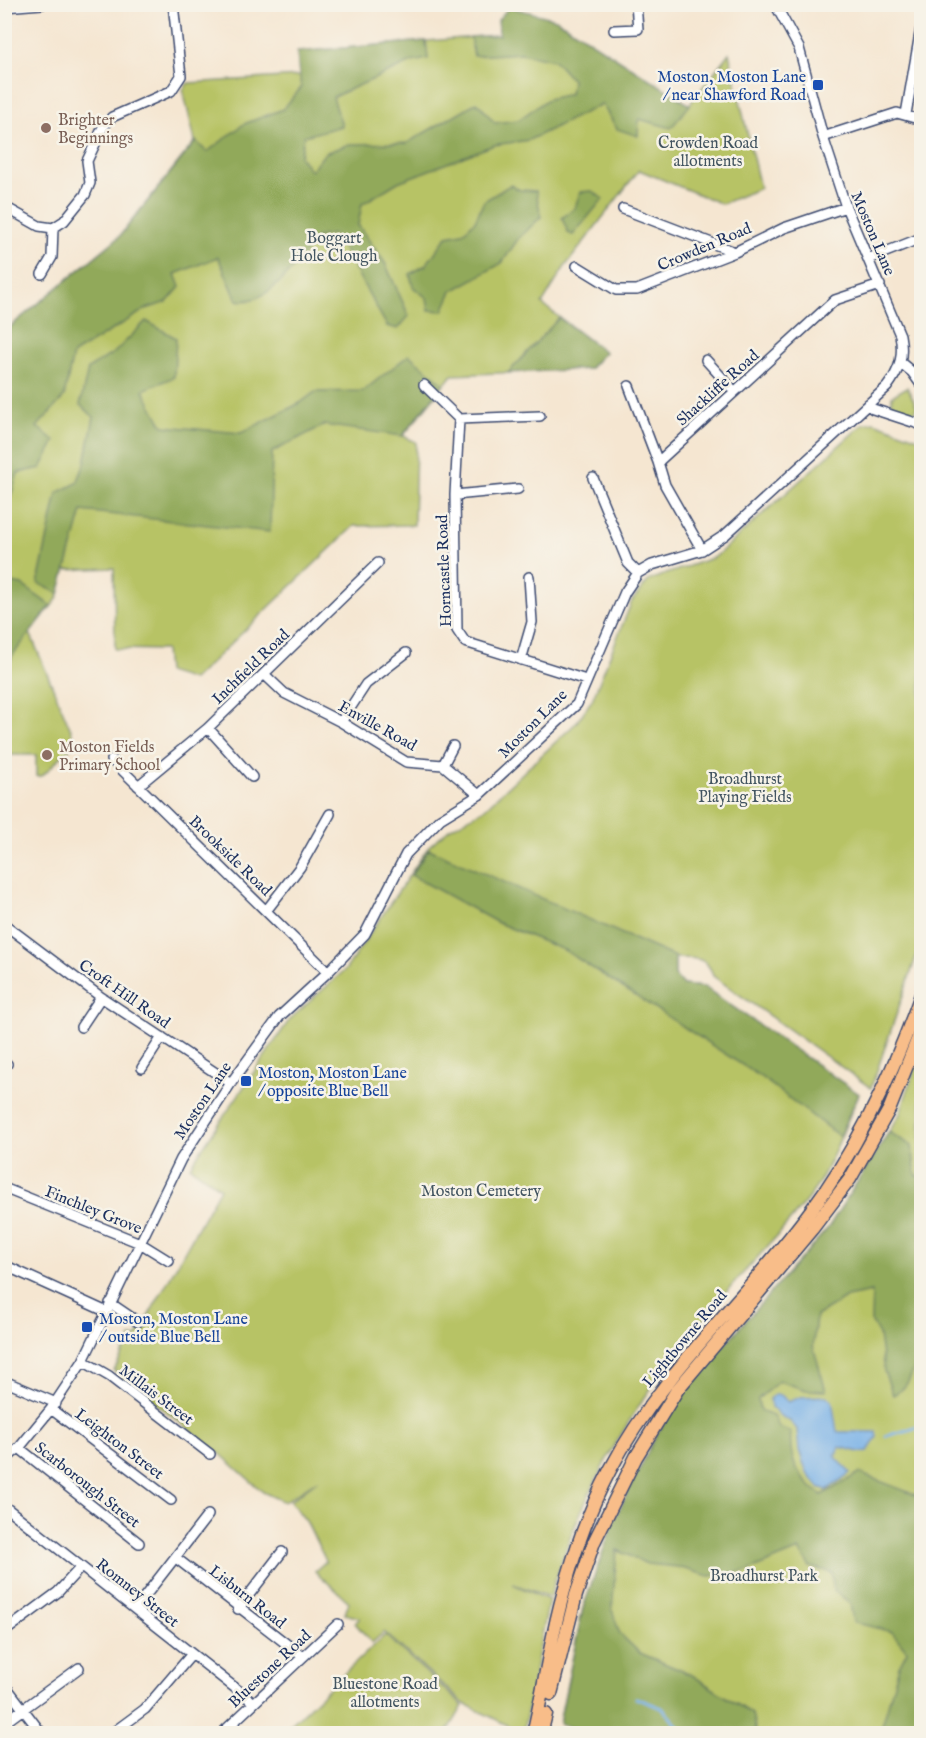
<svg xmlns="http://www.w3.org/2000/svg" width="926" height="1738" font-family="'IM FELL English',serif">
	<rect width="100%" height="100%" fill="#f7f3e8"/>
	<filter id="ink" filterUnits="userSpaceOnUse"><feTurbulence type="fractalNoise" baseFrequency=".0167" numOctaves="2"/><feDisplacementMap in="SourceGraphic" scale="12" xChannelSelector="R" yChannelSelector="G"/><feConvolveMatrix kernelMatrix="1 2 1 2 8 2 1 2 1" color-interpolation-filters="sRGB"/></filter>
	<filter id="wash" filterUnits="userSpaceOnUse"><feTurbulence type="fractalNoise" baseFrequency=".008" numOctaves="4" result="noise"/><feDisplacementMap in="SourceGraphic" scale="24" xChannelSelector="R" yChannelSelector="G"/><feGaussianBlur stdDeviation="1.35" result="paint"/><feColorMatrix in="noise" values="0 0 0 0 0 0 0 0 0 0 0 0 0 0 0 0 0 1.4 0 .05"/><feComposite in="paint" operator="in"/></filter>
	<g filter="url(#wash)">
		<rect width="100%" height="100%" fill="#f5e6d1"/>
		<path fill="#b7c365" stroke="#697962" stroke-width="1.5" d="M578 34 689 105 729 53 760 188 722 204 639 170 564 268 542 304 605 352 589 369 452 375 403 436 416 442 414 525 354 526 193 680 167 672 165 650 115 649 114 568 65 570 58 598 30 633 76 742 42 776H36V755H5V667L12 658 5 665V339L11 326 119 237 195 141 183 90 188 83 299 76 297 52 499 35Z
			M907 387 917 407 914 413 891 404 892 396Z
			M874 422 921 439V943L871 1088 713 976C708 956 693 958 675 958V976L683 985 704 987 859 1094C846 1122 832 1164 815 1189 790 1225 752 1262 723 1296 642 1392 586 1475 550 1597L513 1584 549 1600 523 1733 463 1703 384 1632 372 1643 355 1623 360 1618 345 1614 349 1602 315 1571 326 1561 306 1521 290 1501 318 1480 284 1502 263 1492 217 1451 114 1371 131 1337 136 1338 220 1188 190 1166 290 1019 346 969 429 846 449 829 483 810 576 723 592 700 632 601 649 580 715 557 863 424Z
			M921 1051V1733L583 1734 559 1723 583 1608 657 1434 694 1379 828 1228 899 1116Z
			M385 1635 463 1706 447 1733H291L286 1729Z"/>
		<path fill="#91a95a" stroke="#566c5c" stroke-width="1.5" d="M509 7 556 19 690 105 671 128 639 119 638 136 617 129 602 104 529 140 494 145 398 182 362 204 358 225 385 263 409 316 398 329 387 326 335 234 317 237C301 259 268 307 237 300L218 257 175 274 180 287 167 302 146 309 73 354 64 397 37 427 55 441 41 468 18 473 5 515V339L11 326 119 237 196 141 207 152 244 124 283 109 301 88 297 52 426 41 428 59 412 62 333 97 342 126 304 136 300 157 311 171 325 153 349 144 407 143 477 102 495 123 518 120 548 99 570 94 572 80 554 60 521 53 474 56 470 37 499 35 498 20Z
			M510 185 520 190 536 191 541 217 518 239 502 263 452 291 443 311 429 310 427 298 413 287 410 274 426 265 447 236 462 233 475 221 484 201Z
			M592 191 603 199 573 235 568 233 562 218 575 208 580 192Z
			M559 318 605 352 589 369 508 373Z
			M146 321 176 338 174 377 143 390 163 426 241 433 300 403 315 392 363 391 409 355 444 384 402 436 324 425 272 452 270 532 82 511 59 594 38 583 57 493 77 483 85 463 94 417 80 405 88 369 115 352Z
			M5 582 22 585 51 606 5 665Z
			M429 849 675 957V976L683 985 704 987 859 1094 839 1136 761 1077 566 951 498 923 411 875Z
			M889 1132 912 1146 916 1175 921 1177V1283L913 1288V1301L921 1302V1361C907 1374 914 1384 893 1395L884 1371 879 1335 871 1321 872 1292 847 1297 816 1316 813 1346 826 1391 806 1390 779 1381 758 1399 760 1411 773 1416 779 1427 791 1432C788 1460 799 1480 822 1495L859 1473 921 1497V1733H880L899 1666 907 1651 892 1632 853 1622 850 1603 834 1591 831 1572 810 1567 799 1550 748 1571 709 1576 678 1567 647 1564 617 1550 612 1610 620 1634 640 1653 692 1675 752 1714 756 1733H583L559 1723 583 1608 614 1520 657 1434 694 1379 828 1228Z"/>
		<path fill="#77b0e7" stroke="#4970a2" stroke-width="1.5" d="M775 1395H781L788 1402 801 1397 827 1396 832 1401 837 1432H876L877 1437 868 1451 860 1452 840 1447 835 1456 850 1473 827 1490 819 1487 807 1473 799 1450 797 1429 790 1421 779 1415 771 1407 770 1398Z"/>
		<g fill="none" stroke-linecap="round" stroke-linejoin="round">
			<path stroke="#77b0e7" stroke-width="3" d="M886 1436 922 1426
				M636 1698 662 1708 685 1734"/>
		</g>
	</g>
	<g filter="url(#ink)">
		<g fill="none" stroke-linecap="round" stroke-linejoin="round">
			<g stroke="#3c4a6f" stroke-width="12">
				<path id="minor" d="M4 7 42 4
					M614 30 638 29 636 4
					M906 114 922 22
					M823 137 897 113 922 120
					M5 207 39 226 53 228 52 257 42 274
					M623 209 735 252
					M53 228 64 221 85 195 90 183 87 161 103 127 112 117 171 91 181 76 173 4
					M868 259 916 240
					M577 266 616 290H637L735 252 784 228 846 207
					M706 360 734 391
					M901 363 912 372 922 386
					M424 385 459 419 455 495 457 630 465 642 586 680
					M629 386 658 462
					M868 404 873 409 922 425
					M459 419 540 416
					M593 478 628 563 638 573
					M455 495 518 489
					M702 550 665 485 658 462 835 300 880 285
					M521 660 532 622 529 577
					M264 674 284 693 341 722 406 762 443 765 479 795
					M341 722 366 684 406 653
					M208 728 252 777
					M112 760 328 972
					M443 765 453 746
					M138 786 208 728 378 563
					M266 911 300 867 330 814
					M4 924 101 997 231 1083
					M81 1027 101 997
					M4 1063 7 1064
					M142 1068 162 1037
					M6 1189 140 1243 169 1261
					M4 1265 107 1312
					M110 1303 138 1322
					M83 1361 109 1376 210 1454
					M4 1381 56 1403
					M51 1409 171 1500
					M19 1448 139 1543
					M4 1460 19 1448 51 1409 83 1361 181 1159 231 1083 279 1017 328 972 365 934 406 854 440 819 479 795 577 704 625 592 638 573 652 565 702 550 725 535 887 387C900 370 904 356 900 335L846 207 823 137 799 48 775 4
					M4 1506 253 1702
					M176 1558 302 1656
					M135 1609 208 1515
					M238 1609 282 1552
					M4 1632 58 1592 81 1567
					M4 1684 42 1734
					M4 1723 79 1668
					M111 1734 145 1709 192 1654
					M221 1734 338 1624"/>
			</g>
			<g stroke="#3c4a6f" stroke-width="15">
				<path id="major" d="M551 1694 576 1595 594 1542 636 1457 677 1390 812 1229 850 1179 890 1108 922 1028
					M533 1734C541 1701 546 1669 553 1636 565 1580 583 1521 610 1470 662 1371 747 1298 812 1209 861 1144 895 1068 922 992
					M541 1734 546 1714"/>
			</g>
			<use href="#minor" stroke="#fff" stroke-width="9"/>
			<use href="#major" stroke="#f8bd89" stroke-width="12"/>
		</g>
	</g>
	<g fill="#1a4fb4" stroke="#f7f3e8" stroke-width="2">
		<rect x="812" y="79" width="12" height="12" rx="3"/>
		<rect x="240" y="1075" width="12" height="12" rx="3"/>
		<rect x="81" y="1321" width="12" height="12" rx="3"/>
	</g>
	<g fill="#8d6e63" stroke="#f7f3e8" stroke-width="2">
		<circle cx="46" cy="128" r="6"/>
		<circle cx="47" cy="755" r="6"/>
	</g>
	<g text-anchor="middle" stroke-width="5" stroke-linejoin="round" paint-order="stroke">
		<g font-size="16" fill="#164399" stroke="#f7f3e8" text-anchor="start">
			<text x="806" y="82" text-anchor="end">Moston, Moston Lane<tspan x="806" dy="18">/ near Shawford Road</tspan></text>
			<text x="258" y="1078">Moston, Moston Lane<tspan x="258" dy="18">/ opposite Blue Bell</tspan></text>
			<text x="99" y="1324">Moston, Moston Lane<tspan x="99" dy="18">/ outside Blue Bell</tspan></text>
		</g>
		<g font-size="16" fill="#785e54" stroke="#f7f3e8" text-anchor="start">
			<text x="58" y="125">Brighter<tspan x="58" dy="18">Beginnings</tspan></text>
			<text x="59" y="752">Moston Fields<tspan x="59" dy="18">Primary School</tspan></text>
		</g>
		<g font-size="16" fill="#425460" stroke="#f7f3e8">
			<text x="708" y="148">Crowden Road<tspan x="708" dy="18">allotments</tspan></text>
			<text x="334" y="243">Boggart<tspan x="334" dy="18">Hole Clough</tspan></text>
			<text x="745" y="784">Broadhurst<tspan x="745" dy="18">Playing Fields</tspan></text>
			<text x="481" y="1196">Moston Cemetery</text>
			<text x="764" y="1581">Broadhurst Park</text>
			<text x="385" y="1689">Bluestone Road<tspan x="385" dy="18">allotments</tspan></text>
		</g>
		<g font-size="16" fill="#1b2f5e" stroke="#f7f3e8">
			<text transform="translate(874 233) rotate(67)" y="6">Moston Lane</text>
			<text transform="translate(704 246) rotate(-23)" y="6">Crowden Road</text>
			<text transform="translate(717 387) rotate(-42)" y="6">Shackliffe Road</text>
			<text transform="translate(443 571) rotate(-92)" y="6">Horncastle Road</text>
			<text transform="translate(250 666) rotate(-44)" y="6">Inchfield Road</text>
			<text transform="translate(532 723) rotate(-45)" y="6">Moston Lane</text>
			<text transform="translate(378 725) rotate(29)" y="6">Enville Road</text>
			<text transform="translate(231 855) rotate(44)" y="6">Brookside Road</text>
			<text transform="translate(125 993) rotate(35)" y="6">Croft Hill Road</text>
			<text transform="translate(202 1100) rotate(-56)" y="6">Moston Lane</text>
			<text transform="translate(94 1209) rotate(22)" y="6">Finchley Grove</text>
			<text transform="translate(684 1338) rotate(-50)" y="6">Lightbowne Road</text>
			<text transform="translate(157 1394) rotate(37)" y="6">Millais Street</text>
			<text transform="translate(120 1443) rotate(37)" y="6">Leighton Street</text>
			<text transform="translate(88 1484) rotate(38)" y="6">Scarborough Street</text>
			<text transform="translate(138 1592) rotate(38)" y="6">Romney Street</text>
			<text transform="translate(248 1596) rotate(38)" y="6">Lisburn Road</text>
			<text transform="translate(269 1668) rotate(-43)" y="6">Bluestone Road</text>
		</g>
	</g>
	<rect width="926" height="1738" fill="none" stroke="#f7f3e8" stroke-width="24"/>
</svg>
